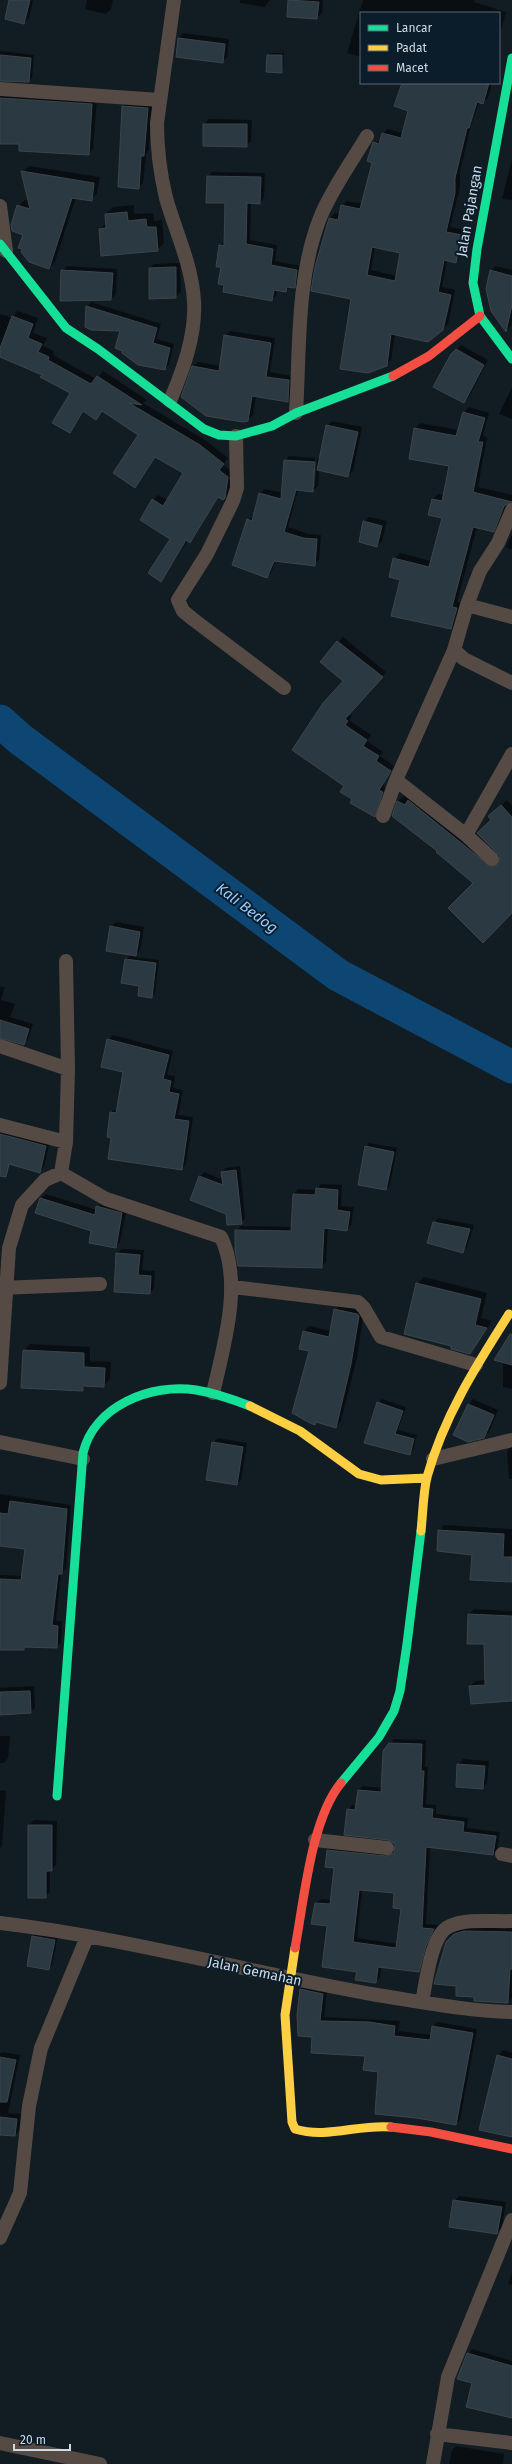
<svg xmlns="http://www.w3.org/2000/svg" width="512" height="2464" font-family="'Fira Sans',sans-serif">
	<rect width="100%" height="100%" fill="#121c23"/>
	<path fill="#0007" fill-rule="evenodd" d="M10 0H33L29 18 24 23Z
		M87 0H113L111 9 106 14 85 9Z
		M240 0H270L265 7 240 3Z
		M289 0H323L322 13 317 18 288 16Z
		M363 0H475L474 2 506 12 499 38V13H361V57L347 53Z
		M183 33 229 39 227 57 222 62 179 38Z
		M0 51 34 55 32 78 29 81 0 80Z
		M270 53H284L283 70 281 72 268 55Z
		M403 83H492L488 98 483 102 480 101 471 125 460 172V187L450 227 466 230 460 257 455 261 447 260 442 287 455 290 448 324 443 329 395 334 391 360 386 365 352 299 312 291 322 243 326 239 330 218 335 213 340 214 342 206 347 201 363 204 373 162V145L381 140 383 133 388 129 403 133 409 110ZM375 247 401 252 397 276 371 270Z
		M0 90 97 99 93 149 88 154 20 143H0Z
		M128 102 152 103 149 150 146 154 143 183 138 188 123 106Z
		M209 119 252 120 251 141 246 146 204 124Z
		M512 158V200L502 199Z
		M29 166 100 177 97 193 91 200 76 197 55 262 49 268 30 262 19 248 24 234 18 206 25 200 29 201 22 172Z
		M212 172 265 173 264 198 260 203 251 202 250 240 277 245 275 261 301 266 299 283 294 287 291 286 286 291 277 290 276 296 272 300 225 284 220 246 225 241 226 202 208 176Z
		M134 205V214L153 213 154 221 162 220 164 243 157 250 100 229 107 222 106 214 113 207Z
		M180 263 181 292 176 297 150 268 154 264Z
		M67 266 117 269 116 294 111 299 62 271Z
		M496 266 512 270V320L511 326 506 330 492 311 491 271Z
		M91 302 161 324 156 339 174 344 169 365 165 369 122 330 87 307Z
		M18 311 38 318 33 333 47 338 43 346 54 351 53 355 96 379 103 371 147 400 143 403 205 440 228 458 223 465 233 472 230 492 223 499 219 496 195 536 190 542 188 540 161 580 171 538 153 500 158 495 168 500 184 473 156 456 135 486 139 435 103 410 96 418 84 411 69 432 71 393 43 374 0 356V314L12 318Z
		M230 331 275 338 270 372 293 376 292 396 288 401 256 396 253 415 248 420 193 366 198 362 220 366 225 336Z
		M461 345 488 360 469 397 464 402 454 352Z
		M512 387V419L499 414Z
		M469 407 489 413 483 436 487 437 478 487 512 495V501L509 502 499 525 493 531 477 527 457 602 462 603 456 623 451 628 401 579 394 559 400 553 431 561 443 518 433 499 438 494 444 495 450 466 415 429 420 423 459 430 464 412Z
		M332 421 362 427 353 471 348 476 319 470 318 486 313 491 298 490 288 527 308 534 321 535 319 560 314 564 276 560 271 573 266 577 248 520 254 516 260 493 265 489 283 493 285 461 289 456 315 458 313 487H315L317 458H321L327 426Z
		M369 517 387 521 382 541 377 546 364 522Z
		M512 534V550L506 547Z
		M343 637 386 672 349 714 352 716 349 720 371 735 367 741 383 752 380 756 394 766 382 785 386 788 379 811 374 816 353 799 345 786V681L321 662Z
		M404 796 410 800 414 796 496 863 500 861 501 856 493 820 495 811 507 800 512 806V912L393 816 398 801Z
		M116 922 144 927 140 950 134 957 159 960 155 994 151 997 126 960 131 954 111 927Z
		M0 986 5 987 1 1000 15 1004 10 1017 33 1024 28 1039 23 1044 0 1038Z
		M113 1035 173 1051 167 1075 175 1076 173 1088 183 1090 178 1115 193 1117 186 1164 182 1169 112 1137 111 1112 118 1108 124 1071 108 1040Z
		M0 1126 50 1141 44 1167 39 1172 0 1161Z
		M369 1143 397 1148 390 1185 386 1189 366 1147Z
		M240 1166 245 1218 241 1223 227 1214 200 1177 204 1172 223 1180 222 1172 226 1168Z
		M321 1184 342 1185 341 1206 354 1207 351 1225 347 1230 328 1227 326 1262 321 1267 236 1231 241 1226 293 1227 294 1194 298 1189 316 1190Z
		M46 1194 97 1210 102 1202 127 1209 120 1242 116 1247 41 1198Z
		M438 1218 474 1225 467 1247 463 1252 434 1223Z
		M122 1249 144 1250 142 1270 155 1271 154 1288 150 1293 117 1253Z
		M424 1277 487 1293 481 1318 492 1321 470 1353 452 1345 417 1284Z
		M341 1304 364 1310 357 1358 341 1421 336 1427 317 1421 315 1424 310 1351 304 1331 310 1326 331 1331 335 1310Z
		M512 1333V1389L503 1387V1362L495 1360Z
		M30 1344 90 1347V1361L111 1362 110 1379 104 1386 87 1385 82 1390 24 1350Z
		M382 1399 406 1407 398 1430 417 1435 413 1450 409 1454 366 1442 378 1403Z
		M473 1399 498 1410 489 1432 484 1437 469 1404Z
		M218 1438 247 1443 241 1480 237 1484 213 1443Z
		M512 1446V1479H509L507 1451Z
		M0 1494 71 1505 66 1569 61 1573 56 1621H62L61 1643 56 1647 26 1646 23 1649H0V1575L23 1576 26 1548 0 1545Z
		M444 1525 512 1529V1581L439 1531Z
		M474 1609 512 1611V1700L470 1686 476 1681 486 1680 485 1643 469 1614Z
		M34 1686 35 1708 31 1712 0 1714V1688Z
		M0 1736H10L8 1758 4 1763H0Z
		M394 1739 426 1740 425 1767H428L426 1804 436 1805V1814L468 1818 467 1828 500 1832 497 1850 493 1854 430 1847 426 1924 438 1925 430 1940 423 1967 418 1971 381 1967 380 1977 376 1982 358 1971 328 1925 312 1923 316 1903 321 1899 332 1900 335 1867 328 1850 332 1846 391 1853 395 1851 396 1844 348 1810 352 1805 357 1806 359 1790 363 1786 382 1788 390 1744ZM362 1889 395 1892 402 1908 398 1944 357 1938Z
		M463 1759 489 1761 487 1783 483 1788 458 1764Z
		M0 1790 6 1791 2 1846 0 1848Z
		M34 1820 57 1821 56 1865 50 1870V1892L45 1897 29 1825Z
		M469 1927H512V1998L508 2002 475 2000V1996L457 1985 435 1983 443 1951 450 1937 455 1932Z
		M36 1933 58 1936 52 1965 48 1968 32 1936Z
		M305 1985 327 1989 324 2017 400 2021 398 2031 432 2035 433 2026 438 2022 477 2029 460 2120 456 2124 376 2091 379 2071 366 2055 313 2036 300 1989Z
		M503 2050 512 2053V2136L498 2056Z
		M2 2052 20 2055 8 2113 22 2114 20 2130 15 2135 0 2134V2054Z
		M459 2196 506 2202 502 2228 497 2232 454 2201Z
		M512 2272V2285L508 2284Z
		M472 2349 512 2361V2417L473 2382 468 2354Z
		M456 2446 504 2454 503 2464H449L452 2450Z"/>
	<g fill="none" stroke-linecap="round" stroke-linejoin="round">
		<path stroke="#0d4672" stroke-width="33" d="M0 721 20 739 338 975 512 1067"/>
	</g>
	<path fill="#2b3942" stroke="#3d454b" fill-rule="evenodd" d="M9 0H30L24 24 5 19Z
		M288 0 319 2 317 19 287 17Z
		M178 38 225 44 223 63 176 57Z
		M0 55 31 58 29 82 0 81Z
		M267 55H282V73L266 72Z
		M402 83H489L483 104 477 102 469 128H467L455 178V193L446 232 462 235 456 263 444 260 438 292 451 295 443 330 428 342 391 334 387 366 368 373 340 369 351 299 311 291 315 267 329 218 338 220 341 205 360 209 372 163 367 161 373 142 379 144 382 133 401 138 408 111 394 106ZM372 247 400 253 395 281 367 275Z
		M0 98 92 104 89 155 19 151V144H0Z
		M122 106 148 108 144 156H141L139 189 118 187Z
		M203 124H247V147L203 146Z
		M21 171 94 183 92 201 72 198 49 269 29 262 21 252 22 249 18 248 23 235 12 231 11 225 17 205 30 209Z
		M207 176 261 177 260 204 247 203 246 244 273 249 271 265 297 270 295 288 287 287 286 292 274 290 272 301 223 292 224 285 218 284 221 267H216L219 245 224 246 225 203H206Z
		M127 212 128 221 146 219 147 227H156L158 251 101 256 99 229 106 228 105 214Z
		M176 267V298L149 299V268Z
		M61 270 113 273 111 300 60 301Z
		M490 270 512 276V305L506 332 491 311 486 289Z
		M86 306 157 328 153 343 170 348 165 370 138 365 122 353V351L115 348 120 331 91 330 85 327Z
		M12 316 33 324 28 338 42 344 38 352 49 357 48 360 91 384 97 376 142 405 129 403 200 445 224 464 219 470 228 477 225 498 223 500 218 497 190 543 186 540 161 582 148 573 170 539 140 520 152 499 163 506 183 473 155 457 135 488 113 473 138 435 102 411 96 420 83 411 70 433 52 423 70 393 40 377 42 375 0 357V348Z
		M224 335 271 343 266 377 289 380 288 402 252 396 248 421 243 422 206 416 181 397 192 366 219 371Z
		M456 349 484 365 464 403 433 387 451 354Z
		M463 412 485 418 478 442H483L473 492 512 502 504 506 494 532 473 527 452 607 457 608 451 629 391 616 400 580 389 577 393 558 429 567 442 518 428 515 432 499 442 501 449 466 409 459 414 428 456 436Z
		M326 425 358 432 348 477 317 470Z
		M284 460 315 462 313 492 296 490 284 532 303 538 317 539 315 566 274 561 267 578 232 565 247 519 252 521 259 493 281 499Z
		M363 521 382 526 377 547 359 542Z
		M337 641 383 677 345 719 348 721 345 725 367 740 363 746 379 756 376 761 391 771 379 790 383 792 375 817 350 803 352 799 340 792 344 786 292 750 323 703 343 681 320 662Z
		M408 800 491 867 498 864 500 856 477 833 491 820 488 816 501 805 512 817V913L483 943 448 908 473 883 436 852 437 851 392 816 397 801 405 805Z
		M110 926 140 932 136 956 106 951Z
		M125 959 156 963 152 998 138 996 139 986 121 983Z
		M0 1020 29 1029 24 1045 0 1038Z
		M107 1039 169 1055 163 1079 171 1081 169 1092 179 1094 174 1119 189 1121 182 1170 108 1159 111 1138 107 1137 110 1112 116 1113 123 1072 101 1067Z
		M0 1134 46 1146 40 1173 9 1164 6 1177 0 1176Z
		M365 1146 394 1152 386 1190 358 1185Z
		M236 1170 242 1224 227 1225 226 1214 190 1200 199 1176 223 1185 221 1172Z
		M316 1188 338 1190 337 1210 350 1212 347 1231 324 1228 322 1268 238 1266 235 1250V1230L291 1231 293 1194 315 1195Z
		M40 1198 95 1215 96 1206 122 1213 116 1248 89 1243 91 1231 35 1213Z
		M433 1222 470 1229 463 1253 427 1243Z
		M116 1253 140 1255 138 1275 151 1276 150 1294 114 1292Z
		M416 1283 481 1299 475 1325 487 1328 470 1354 451 1349V1346L404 1334Z
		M334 1309 357 1314 359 1316 351 1364 336 1428 316 1422 315 1425 310 1423 292 1413 309 1351 299 1349 303 1331 329 1337Z
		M510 1334H512V1365L494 1360Z
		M23 1350 84 1353V1367L105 1368 104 1387 83 1386V1391L21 1388Z
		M377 1402 403 1411 395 1434 414 1439 410 1455 364 1443Z
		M468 1404 494 1415 484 1438 468 1442 453 1435Z
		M212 1442 243 1447 237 1485 206 1480Z
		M10 1501 67 1509 62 1574H58L52 1625 58 1626 57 1648 24 1647V1650H0V1579L21 1580 25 1549 0 1546V1513L8 1514Z
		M438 1530 504 1534 503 1557H512V1582L470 1580 472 1555 437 1551Z
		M468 1614 512 1616V1701L471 1704 469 1686 485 1685 484 1644H467Z
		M30 1691 31 1713 0 1715V1692Z
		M389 1743 422 1744 421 1771H424L422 1808 433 1809 432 1818 464 1822 463 1832 496 1836 493 1855 426 1847 422 1928 434 1929 426 1946 419 1972 378 1967 376 1983 355 1980 357 1972 322 1967 327 1926 311 1924 315 1903 330 1904 334 1868 325 1867 327 1850 386 1856 394 1853 395 1844 388 1840 344 1835 347 1809 355 1810 358 1790 381 1792 383 1751ZM359 1890 394 1893 393 1908 401 1909 396 1948 353 1942Z
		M457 1764 485 1766 483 1789 456 1787Z
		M28 1825H52V1871H46V1898H28Z
		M464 1931 512 1932V1969H510L508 2003 474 2001V1997L456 1996V1986L434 1984 446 1942 454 1934Z
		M32 1936 55 1940 49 1970 27 1966Z
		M300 1989 323 1994 320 2021 369 2022 395 2026 394 2036 430 2040 432 2026 473 2033 456 2125 417 2118 375 2114 378 2072 363 2070 365 2056 311 2053 312 2037 298 2036 297 2015Z
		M497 2055 512 2059V2137L479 2130Z
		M0 2057 16 2060 7 2102H0Z
		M0 2117 17 2119 15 2136 0 2135Z
		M453 2200 502 2207 497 2234 449 2227Z
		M467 2353 512 2366V2418L466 2407 472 2383 457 2379Z"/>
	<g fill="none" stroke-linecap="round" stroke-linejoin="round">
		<path stroke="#564b44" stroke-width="14" d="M0 89 160 100
			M0 206 6 251
			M170 401C183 370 196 336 194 301 192 265 176 233 166 198 160 173 157 149 157 123L174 0
			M296 413C300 349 296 279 320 218 330 192 352 161 367 136
			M236 436 237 488 233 501 207 554 178 600 183 611 194 620 284 688
			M512 510 498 543 480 571 467 605 454 650 464 659 512 683
			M467 605 512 617
			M396 780 466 835 492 859
			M383 816 396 780 454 650
			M466 835 512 754
			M66 961 68 1069 66 1142 61 1173 106 1199 221 1237C243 1283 224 1345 213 1393
			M0 1046 68 1069
			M0 1125 66 1142
			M233 1287 358 1302 364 1308 381 1337 476 1365
			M0 1288 100 1284
			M0 1383 9 1248 22 1205 45 1180 61 1173
			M0 1442 83 1459
			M433 1459 512 1440
			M315 1840 387 1848
			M502 1854 512 1856
			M0 1923C127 1938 251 1973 377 1995 422 2002 467 2011 512 2012
			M422 2002C426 1983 431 1933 450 1926 468 1918 493 1922 512 1921
			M0 2238 20 2193 29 2106 41 2048 87 1937
			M437 2434 512 2443
			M0 2443 100 2464
			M433 2464 448 2377 512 2220"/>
		<path stroke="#16e098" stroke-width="9" d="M512 58 477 249 473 283 480 316 512 359
			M0 244 66 328 98 349 204 429 219 435 236 436 272 426 296 413 393 376
			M341 1783 379 1737 394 1711 400 1691 407 1644 421 1531
			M57 1796 83 1453C94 1406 151 1383 196 1390 215 1393 232 1399 250 1406"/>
		<path stroke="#ffcf43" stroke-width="9" d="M250 1406 300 1431 359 1474 381 1480 427 1478
			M421 1531C423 1513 423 1494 427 1477 444 1416 476 1366 509 1314
			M295 1948 285 2015 292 2122 295 2129C327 2139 358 2124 391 2127"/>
		<path stroke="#f24e42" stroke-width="9" d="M393 376 429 356 480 316
			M295 1948C304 1901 311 1819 341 1783
			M391 2127 431 2132 512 2149"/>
	</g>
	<g text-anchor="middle" stroke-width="4" stroke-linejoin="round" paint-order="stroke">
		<g font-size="14" fill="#cfdae3" stroke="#0b1d2a">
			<text transform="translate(469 211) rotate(-80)" y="5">Jalan Pajangan</text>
			<text transform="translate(255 1971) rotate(12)" y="5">Jalan Gemahan</text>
		</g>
		<g font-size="15" font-style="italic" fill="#94cafe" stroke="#0b1d2a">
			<text transform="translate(247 908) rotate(37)" y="5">Kali Bedog</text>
		</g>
	</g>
	<rect x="360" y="12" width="140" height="72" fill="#0b1d2a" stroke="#596974"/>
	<rect x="368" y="25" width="20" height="6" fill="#16e098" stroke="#596974"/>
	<text x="396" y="32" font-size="12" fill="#cfdae3">Lancar</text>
	<rect x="368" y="45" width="20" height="6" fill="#ffcf43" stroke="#596974"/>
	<text x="396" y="52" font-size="12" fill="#cfdae3">Padat</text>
	<rect x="368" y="65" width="20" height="6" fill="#f24e42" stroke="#596974"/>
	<text x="396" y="72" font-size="12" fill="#cfdae3">Macet</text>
	<path d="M14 2444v6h56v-6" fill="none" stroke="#cfdae3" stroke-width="2"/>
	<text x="20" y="2444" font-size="12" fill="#cfdae3" stroke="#0b1d2a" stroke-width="3" paint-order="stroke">20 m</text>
</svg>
